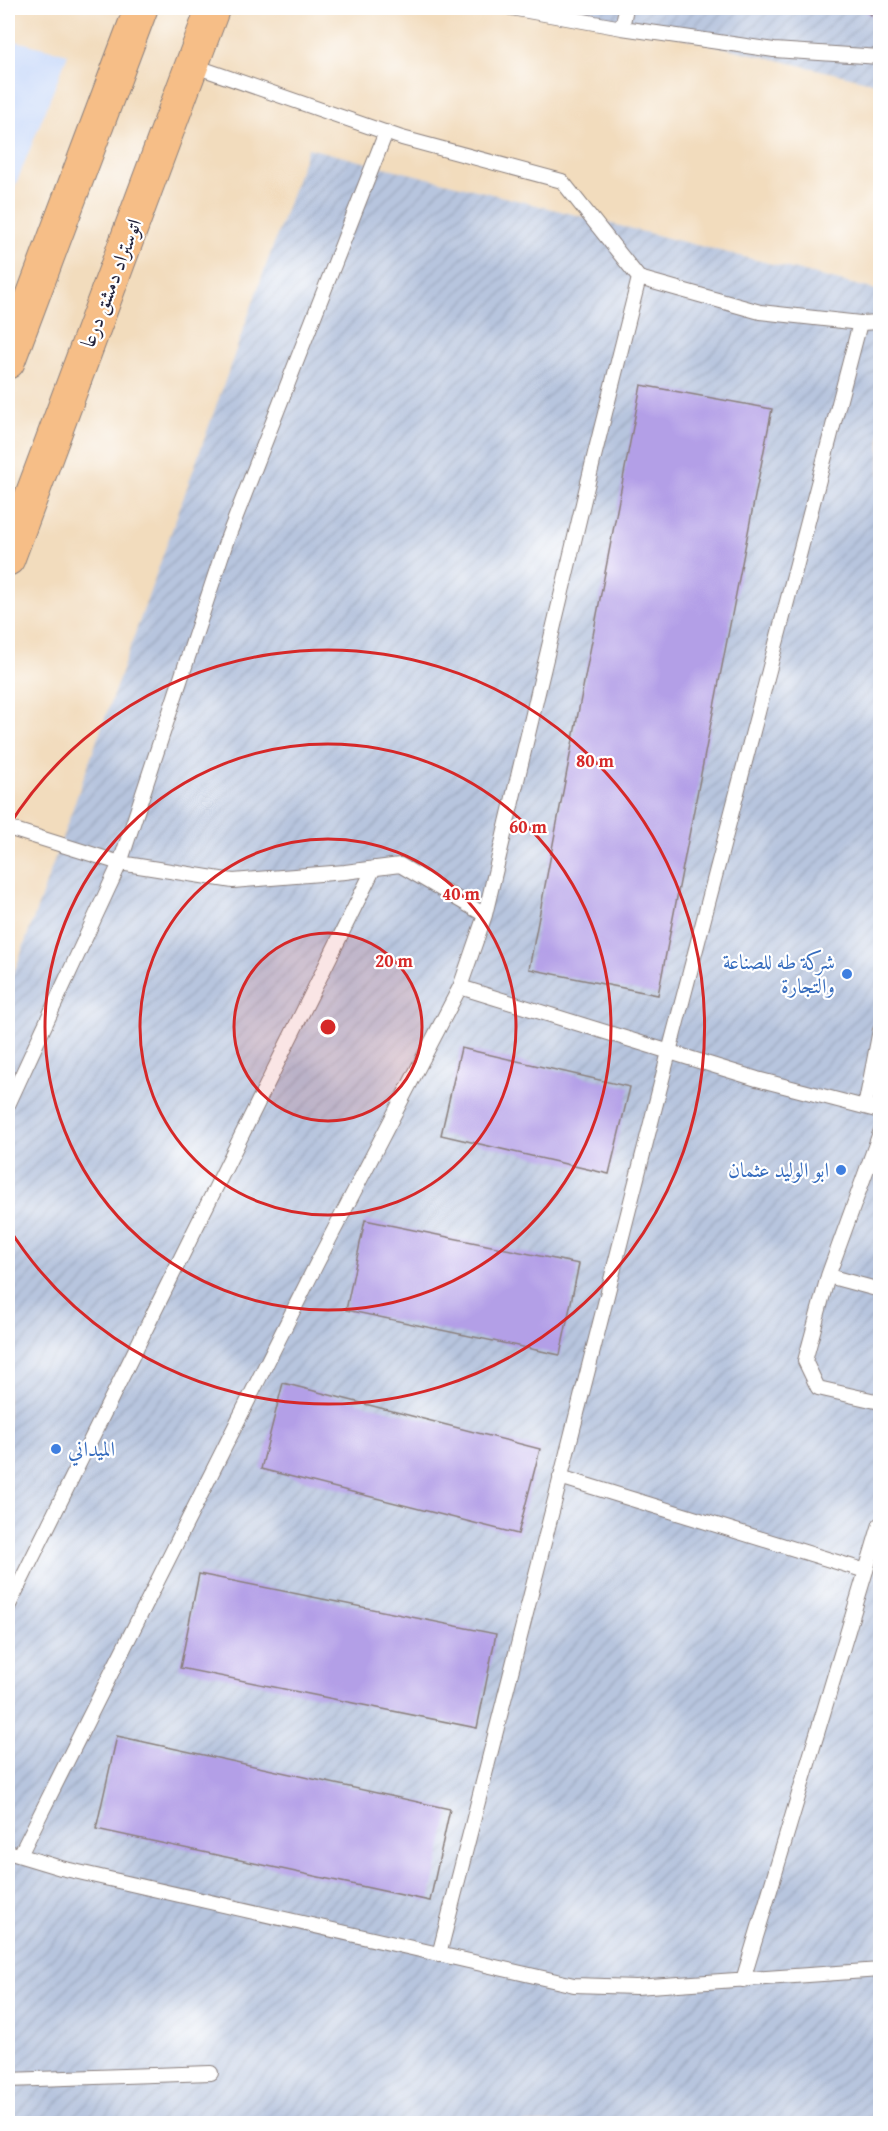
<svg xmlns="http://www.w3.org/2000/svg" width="888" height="2131" font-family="'Gentium Book Plus',Amiri,serif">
	<defs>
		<pattern id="industrial-furrows" width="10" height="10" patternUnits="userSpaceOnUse" patternTransform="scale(1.5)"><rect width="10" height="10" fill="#b7c5de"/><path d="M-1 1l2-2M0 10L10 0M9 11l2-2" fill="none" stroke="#9da9bf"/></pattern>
	</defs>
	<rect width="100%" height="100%" fill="#fff"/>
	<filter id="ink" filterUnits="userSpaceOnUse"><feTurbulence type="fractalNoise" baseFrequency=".0167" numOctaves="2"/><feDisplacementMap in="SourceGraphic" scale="12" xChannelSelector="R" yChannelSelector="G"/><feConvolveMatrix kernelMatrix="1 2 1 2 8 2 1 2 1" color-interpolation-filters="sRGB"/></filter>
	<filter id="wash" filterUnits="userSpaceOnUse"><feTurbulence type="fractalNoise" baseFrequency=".008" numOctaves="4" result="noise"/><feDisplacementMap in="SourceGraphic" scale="24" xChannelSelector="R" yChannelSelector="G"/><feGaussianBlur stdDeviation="1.35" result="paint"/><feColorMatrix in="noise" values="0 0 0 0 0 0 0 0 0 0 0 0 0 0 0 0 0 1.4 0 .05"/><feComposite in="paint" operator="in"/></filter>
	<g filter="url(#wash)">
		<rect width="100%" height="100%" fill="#f2dcbd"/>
		<path fill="#cbdbf9" d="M8 39 68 54 8 204Z"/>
		<path fill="url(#industrial-furrows)" d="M558 8H880V84Z
			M308 148 880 291V2123H8V984L17 965Z"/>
		<g id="blocks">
			<path fill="#b39fe7" d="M865 8H880V20L864 11Z
				M641 385 772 409 658 995 529 969Z
				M461 1048 630 1087 609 1174 441 1135Z
				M365 1220 579 1264 560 1355 346 1310Z
				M283 1383 540 1449 518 1534 261 1469Z
				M199 1574 496 1634 477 1728 180 1668Z
				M117 1736 450 1809 430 1901 96 1829Z"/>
		</g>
	</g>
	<g filter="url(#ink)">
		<use href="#blocks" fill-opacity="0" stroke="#8a7f7c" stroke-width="1.5"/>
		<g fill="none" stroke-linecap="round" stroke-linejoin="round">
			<g stroke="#8a7f7c" stroke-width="16">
				<path id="lane" d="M511 8 622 28 774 50 880 57
					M622 28 626 8
					M192 65 402 138 562 181 639 278 760 312 860 323 880 322
					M8 828 120 863 233 881 345 872 400 865 485 915
					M460 987 757 1079 880 1111
					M8 1105 120 863 226 542 386 132
					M865 1107 880 1030
					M880 1133 828 1276 880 1290
					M828 1276 805 1361 818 1388 880 1402
					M560 1477 866 1571
					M8 1607 374 868
					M8 1852 61 1868 574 1985 636 1987 880 1970
					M20 1855 317 1263 460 987 485 915 595 453 639 278
					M439 1955 669 1052 860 323
					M743 1980 880 1524
					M8 2080 211 2073"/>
			</g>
			<g stroke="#8a7f7c" stroke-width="35">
				<path id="highway" d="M8 362 141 8
					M8 559 213 8"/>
			</g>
			<use href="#lane" stroke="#fff" stroke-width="14"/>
			<use href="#highway" stroke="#f6be87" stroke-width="33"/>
		</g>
	</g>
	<circle cx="328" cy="1027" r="94" fill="#d62828" fill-opacity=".12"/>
	<g fill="none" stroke="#d62828" stroke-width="3">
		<circle cx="328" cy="1027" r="94"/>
		<circle cx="328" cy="1027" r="188"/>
		<circle cx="328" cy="1027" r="283"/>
		<path d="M8 827A377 377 0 1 1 8 1227"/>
	</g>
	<g fill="#3f7fe0" stroke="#fff" stroke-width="2">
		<circle cx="847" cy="974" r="6"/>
		<circle cx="841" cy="1170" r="6"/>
		<circle cx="56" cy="1449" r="6"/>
	</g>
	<g text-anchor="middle" stroke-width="4.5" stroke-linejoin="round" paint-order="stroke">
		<g font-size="21" fill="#22223b" stroke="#fff">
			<text transform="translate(111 283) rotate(-69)" y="7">اتوستراد دمشق درعا</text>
		</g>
		<g font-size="21" fill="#366cbe" stroke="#fff" text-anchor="end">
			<text x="835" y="969">شركة طه للصناعة<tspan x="835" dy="24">والتجارة</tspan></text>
			<text x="829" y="1177">ابو الوليد عثمان</text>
			<text x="68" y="1456" text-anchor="start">الميداني</text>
		</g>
	</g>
	<circle cx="328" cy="1027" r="9" fill="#d62828" stroke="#fff" stroke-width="3"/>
	<g font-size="18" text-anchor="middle" font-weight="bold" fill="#d62828" stroke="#fff" stroke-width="4.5" stroke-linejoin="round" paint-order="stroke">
		<text x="595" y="767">80 m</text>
		<text x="528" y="833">60 m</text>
		<text x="461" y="900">40 m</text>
		<text x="394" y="967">20 m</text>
	</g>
	<rect width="888" height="2131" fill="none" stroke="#fff" stroke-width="30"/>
</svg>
